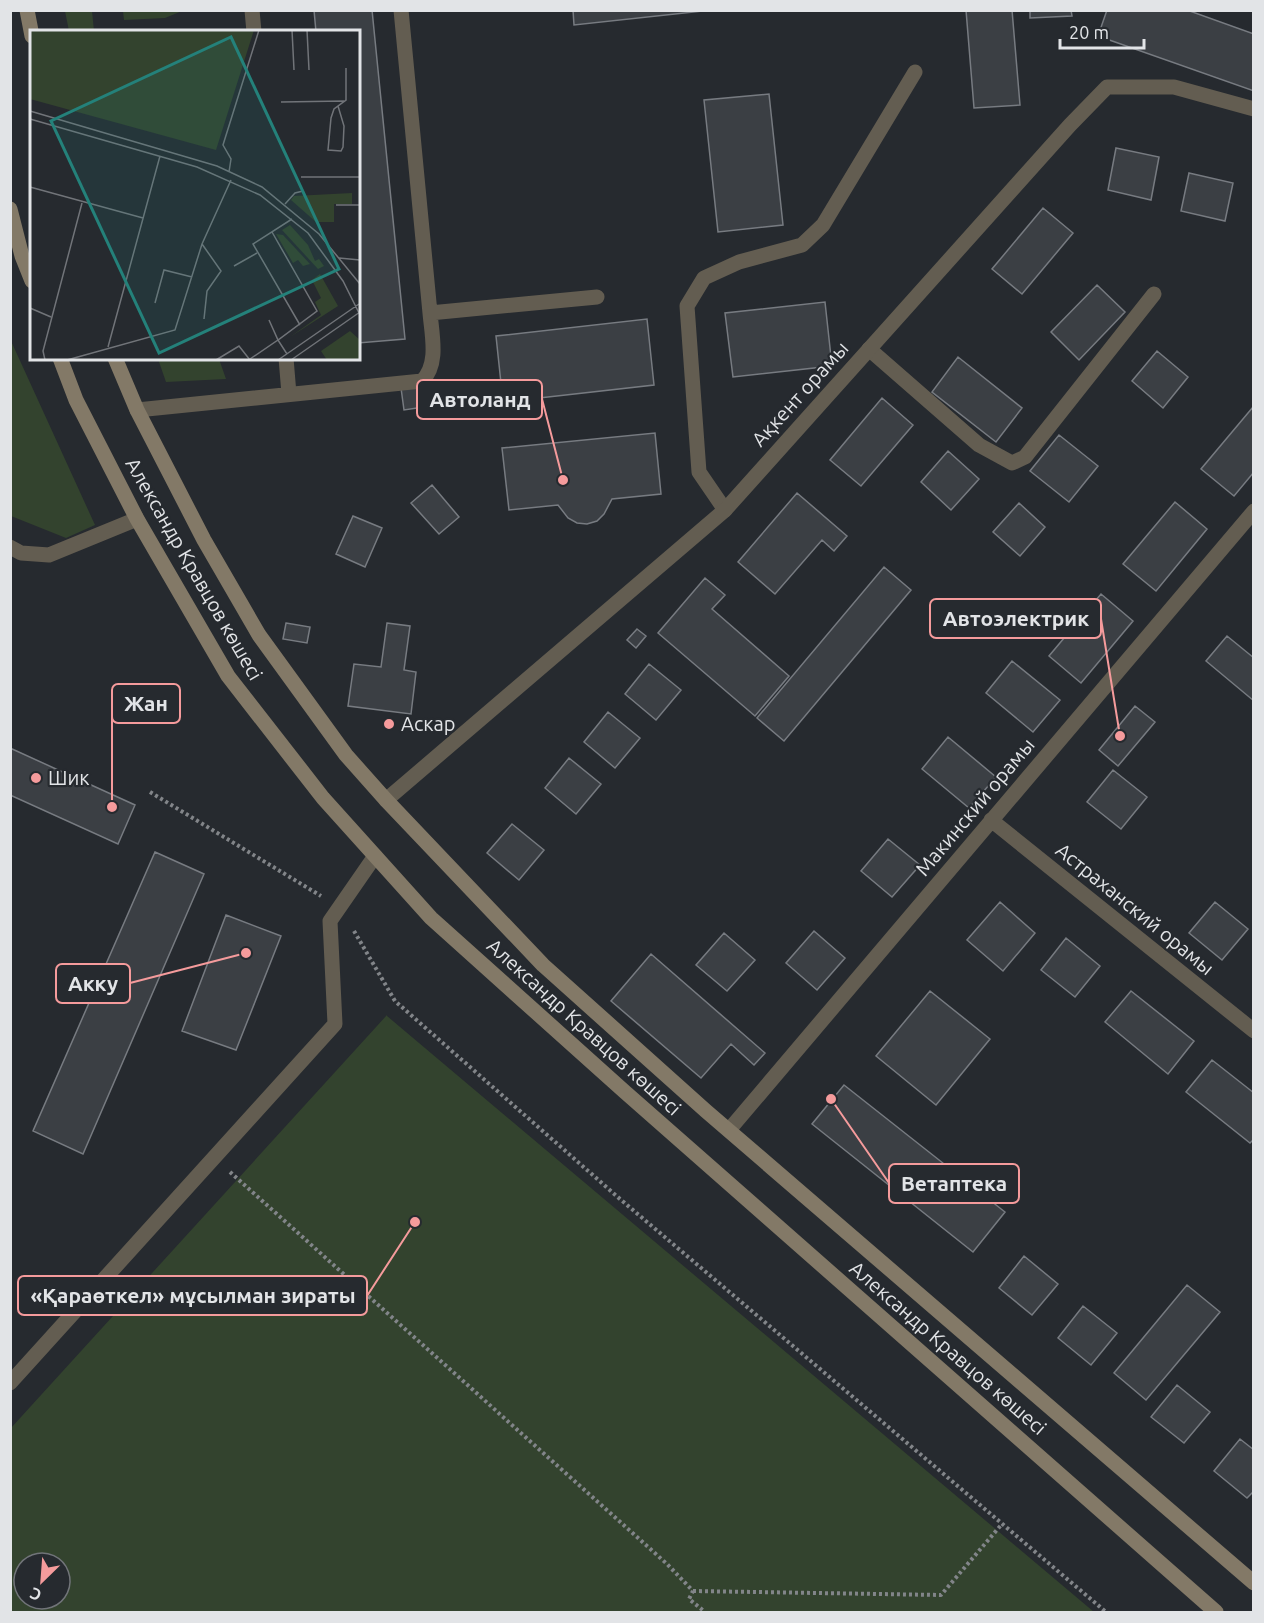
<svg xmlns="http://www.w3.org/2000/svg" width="1264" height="1623" font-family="Ubuntu,sans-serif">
	<rect width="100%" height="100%" fill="#262a2f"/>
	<path fill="#33432e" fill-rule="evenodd" d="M65 11H92L94 31H69Z
		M123 11V10L182 11 165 18 124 20Z
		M11 341 95 525 66 538 11 516Z
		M158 359H219L226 379 166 382Z
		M387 1015V1016L1094 1612H11V1428ZM24 1563H60V1599H24Z"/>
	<path fill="#3b3f44" stroke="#777b81" stroke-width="1.5" d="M314 10H372L405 339 358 343V32H316Z
		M573 10H712L574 25Z
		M966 10H1012L1020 105 974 108Z
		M1030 10H1071L1072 16 1030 18Z
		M1107 10H1187L1254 34V91L1098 36Z
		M769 94 783 225 718 232 704 100Z
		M1116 148 1159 157 1151 200 1108 190Z
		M1189 173 1233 183 1225 221 1181 211Z
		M1043 208 1073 233 1022 294 992 269Z
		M1097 285 1125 312 1079 360 1051 332Z
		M825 302 832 366 733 377 725 313Z
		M647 319 654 385 503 402 496 336Z
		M1157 351 1188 377 1163 408 1132 381Z
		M958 357 1022 408 996 442 932 392Z
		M434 383 437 405 404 410 401 388Z
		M882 398 913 425 861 486 830 460Z
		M1253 407 1254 472 1234 496 1201 469Z
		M655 433 661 494 612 499 604 514 597 521 587 524 577 523 568 518 558 505 509 510 502 448Z
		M1059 435 1098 466 1069 502 1030 471Z
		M948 451 979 479 951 510 921 482Z
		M432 485 459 517 439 534 411 503Z
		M797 493 847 536 834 551 822 540 775 594 738 562Z
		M1175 502 1207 529 1156 591 1123 564Z
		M1019 503 1045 527 1020 556 993 532Z
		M353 516 382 528 365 567 336 554Z
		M884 567 911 590 784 741 757 718Z
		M705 578 725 595 712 609 789 676 755 716 658 633Z
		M1101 594 1133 621 1081 683 1049 656Z
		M286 623 310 627 307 643 283 639Z
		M387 623 410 626 404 670 416 672 411 714 348 706 354 664 381 667Z
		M637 629 646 636 636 648 627 640Z
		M1227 636 1254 658V701L1206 661Z
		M1012 661 1060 700 1033 732 986 693Z
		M649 664 681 690 656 720 625 694Z
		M1135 706 1155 722 1118 766 1099 750Z
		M608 712 640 738 615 768 584 742Z
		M948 737 996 777 969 808 922 769Z
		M10 748 135 805 118 844 10 795Z
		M569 758 601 784 576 814 545 788Z
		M1113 770 1147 797 1121 829 1087 802Z
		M512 824 544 850 519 880 487 853Z
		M888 839 920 865 892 897 861 871Z
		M155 852 204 874 83 1154 33 1131Z
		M1000 902 1035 933 1003 971 967 940Z
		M1215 902 1248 929 1222 960 1189 933Z
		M226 915 281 936 236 1050 182 1031Z
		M814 931 845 958 817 990 786 963Z
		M724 933 755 960 727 991 696 965Z
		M1066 938 1100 966 1075 997 1041 970Z
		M651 954 765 1053 754 1065 731 1044 701 1078 611 1001Z
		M930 991 990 1039 936 1105 876 1056Z
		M1131 991 1194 1041 1168 1074 1105 1022Z
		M1212 1060 1254 1093V1139L1250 1143 1186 1092Z
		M844 1085 1005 1212 973 1252 812 1124Z
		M1024 1256 1058 1284 1032 1315 999 1288Z
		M1187 1285 1220 1312 1146 1400 1114 1373Z
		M1083 1306 1117 1333 1091 1365 1058 1338Z
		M1177 1385 1210 1412 1184 1443 1151 1417Z
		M1240 1439 1254 1450V1491L1247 1498 1214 1471Z"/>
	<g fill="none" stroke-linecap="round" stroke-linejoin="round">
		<path stroke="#828589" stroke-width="4" stroke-dasharray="3 3" stroke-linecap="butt" d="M150 792 321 896
			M354 931 395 1001 620 1199 1106 1612
			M230 1172 667 1564 693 1591 689 1599 705 1612
			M693 1591 941 1595 1002 1524"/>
		<path stroke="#635d51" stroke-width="15" d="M252 10 254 32
			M430 313 597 297
			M869 349 979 445 1012 463 1025 457 1154 294
			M286 358 289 394
			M137 410 422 381C439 364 432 336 430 313L401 10
			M725 510 699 472 687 306 704 278 739 262 802 245 823 225 915 72
			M10 547 21 553 49 555 137 519"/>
		<path stroke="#635d51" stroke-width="15" d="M386 800 725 510 1070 125 1107 87H1174L1254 109
			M991 820 1254 1031
			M729 1130 1254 511
			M10 1383 335 1024 330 921 375 856"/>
		<path stroke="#837967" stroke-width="15" d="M27 10 32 36
			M10 209 22 256 32 281
			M60 358 76 400 137 519 228 676 323 798 431 918 625 1092 1216 1612
			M115 358 137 410 204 540 259 635 346 755 386 800 543 965 706 1111 1254 1583"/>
	</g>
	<g fill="#f59b9c" stroke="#262a2f" stroke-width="2">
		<circle cx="389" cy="724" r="6"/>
		<circle cx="36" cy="778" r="6"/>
	</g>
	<g text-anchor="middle" stroke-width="4.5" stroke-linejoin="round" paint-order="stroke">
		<g font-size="20" fill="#e2e4e7" stroke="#262a2f">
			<text transform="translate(800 394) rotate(-48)" y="7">Ақкент орамы</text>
			<text transform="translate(194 569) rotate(60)" y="7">Александр Кравцов көшесі</text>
			<text transform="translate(975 807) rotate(-50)" y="7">Макинский орамы</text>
			<text transform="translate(1135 909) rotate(39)" y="7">Астраханский орамы</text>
			<text transform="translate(584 1027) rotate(42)" y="7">Александр Кравцов көшесі</text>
			<text transform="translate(948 1348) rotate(41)" y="7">Александр Кравцов көшесі</text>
		</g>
		<g font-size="20" fill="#e2e4e7" stroke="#262a2f" text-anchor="start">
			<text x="401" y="731">Аскар</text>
			<text x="48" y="785">Шик</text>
		</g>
	</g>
	<g transform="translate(30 30)">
		<rect width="330" height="330" fill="#262a2f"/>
		<path d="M0 0H224L186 120 0 69ZM322 163V174H304V192H286L261 170 264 166ZM260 195 278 215 285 231 289 229 294 236 288 239 252 200ZM246 204 253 205 280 234 273 236 268 230 263 233ZM290 244 308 276 260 307 291 285 285 272 291 268 282 250ZM320 301 330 310V330H297L291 321Z" fill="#33432e"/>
		<path fill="none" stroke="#717479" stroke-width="1.5" d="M262 0 264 40M277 0 279 40M251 72 314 71M308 76 314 96 313 117 311 121 298 120 301 88 304 79 316 70V38M0 81 187 136 232 157 289 204 330 254M0 89 167 137 230 165 278 203 313 251 330 285M199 142 201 129 193 115 229 0M271 147H330M0 157 113 188M255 174 265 163 273 161M306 175H330M262 189 223 214 270 295M172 214 191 241 177 261 174 289M309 228 330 230M204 236 227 223M125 273 134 240 162 247M0 278 21 287M239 290 248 310 287 281 242 202M78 317 130 126M220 329 248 310 257 324M15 330 13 321 52 173M37 330 145 300 172 214 201 150M186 330 209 316 220 330M248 330 329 274M261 330 330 282"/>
		<path fill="#24817a" fill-opacity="0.15" stroke="#24817a" stroke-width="3" d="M201 7 309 239 129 323 21 91Z"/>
		<rect width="330" height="330" fill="none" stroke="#e2e4e7" stroke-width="3"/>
	</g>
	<path fill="none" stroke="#f59b9c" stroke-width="2" d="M563 480L542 399M1120 736L1101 619M112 807L112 703M246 953L130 983M831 1099L889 1183M415 1222L367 1296"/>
	<g fill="#f59b9c" stroke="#262a2f" stroke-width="2">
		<circle cx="563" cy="480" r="6"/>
		<circle cx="1120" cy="736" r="6"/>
		<circle cx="112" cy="807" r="6"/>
		<circle cx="246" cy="953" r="6"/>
		<circle cx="831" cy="1099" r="6"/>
		<circle cx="415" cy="1222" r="6"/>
	</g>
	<g fill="#262a2f" stroke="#f59b9c" stroke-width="2">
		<rect x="417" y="380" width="125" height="39" rx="6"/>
		<rect x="930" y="599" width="171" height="39" rx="6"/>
		<rect x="112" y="684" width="68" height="39" rx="6"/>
		<rect x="56" y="964" width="74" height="39" rx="6"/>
		<rect x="889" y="1164" width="130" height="39" rx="6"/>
		<rect x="18" y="1276" width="349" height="39" rx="6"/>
	</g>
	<g font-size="21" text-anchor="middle" font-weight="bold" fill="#e2e4e7">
		<text x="480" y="407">Автоланд</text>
		<text x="1016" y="626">Автоэлектрик</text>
		<text x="146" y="711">Жан</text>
		<text x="93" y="991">Акку</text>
		<text x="954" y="1191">Ветаптека</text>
		<text x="193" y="1303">«Қараөткел» мұсылман зираты</text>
	</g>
	<rect width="1264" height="1623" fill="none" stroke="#e2e4e7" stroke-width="24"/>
	<g transform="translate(42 1581) rotate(205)"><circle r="28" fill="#262a2f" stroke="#717479" stroke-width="1.5"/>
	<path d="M0-4.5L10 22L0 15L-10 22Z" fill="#f59b9c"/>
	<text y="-9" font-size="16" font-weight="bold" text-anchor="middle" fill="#e2e4e7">С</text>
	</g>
	<path d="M1060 39v9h84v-9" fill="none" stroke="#e2e4e7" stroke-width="3"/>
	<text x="1069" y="39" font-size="18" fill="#e2e4e7" stroke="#262a2f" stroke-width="4.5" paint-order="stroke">20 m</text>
</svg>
